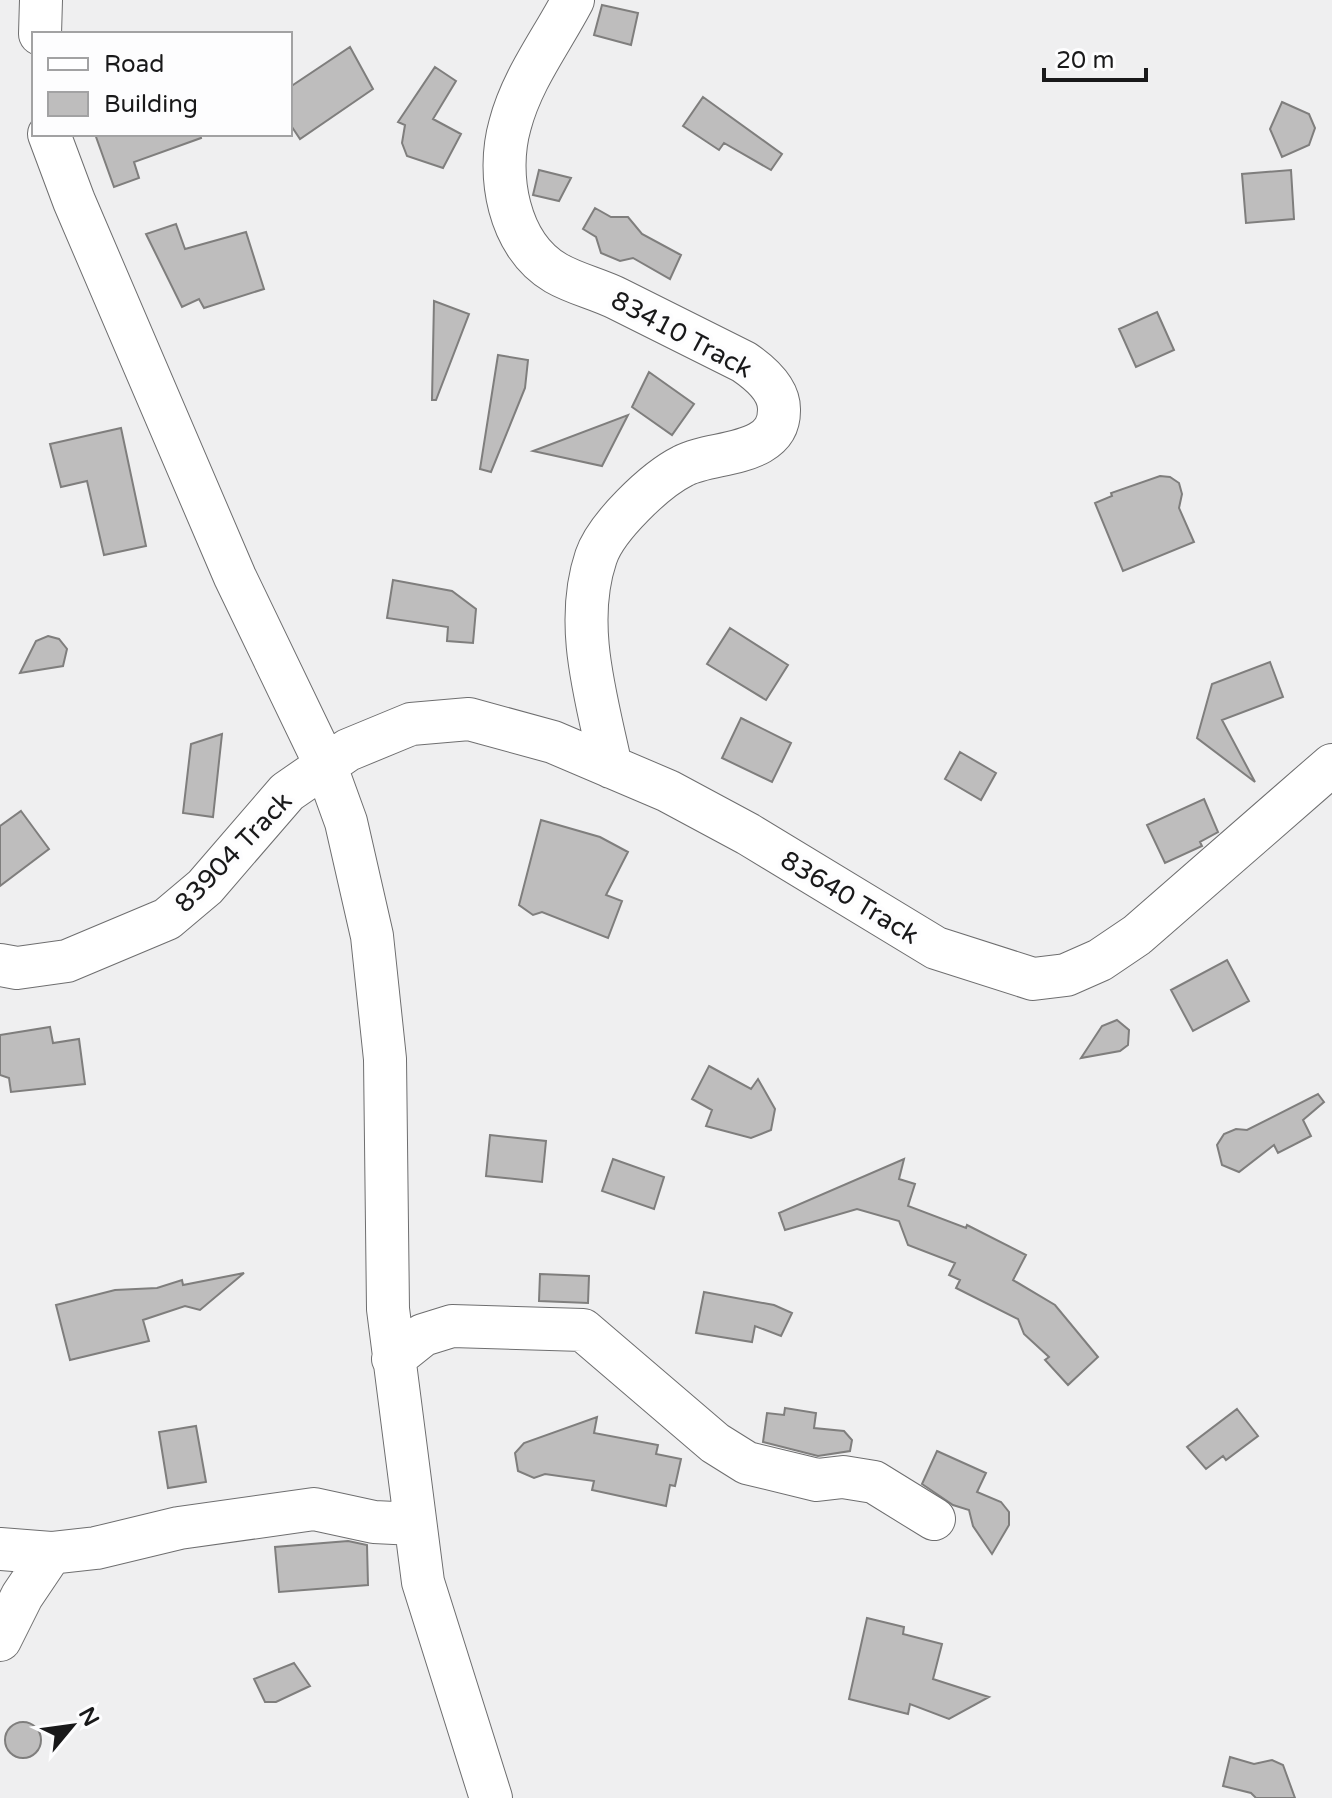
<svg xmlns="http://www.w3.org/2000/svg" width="1332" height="1798" font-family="'Varela Round',sans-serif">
	<rect width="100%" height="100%" fill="#efeff0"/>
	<path fill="#bebdbd" stroke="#7f7e7d" stroke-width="2" d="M602 5 638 13 631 45 594 35Z
		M350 47 373 89 300 139 290 124V87Z
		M435 67 456 81 433 119 461 134 443 168 407 156 402 143 405 125 398 122Z
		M703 97 782 154 771 170 724 143 719 150 683 126Z
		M1282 102 1309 114 1315 128 1309 145 1282 157 1270 129Z
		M95 134H200L201 138 134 162 139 178 114 187Z
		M539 170 571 178 559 201 533 195Z
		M1291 170 1294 219 1246 223 1242 174Z
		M595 208 611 217H628L642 234 681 255 670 279 633 258 620 261 601 253 596 237 583 229Z
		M176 224 185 249 246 232 264 289 204 308 199 299 182 307 146 234Z
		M434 301 469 314 436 400H432Z
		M1157 312 1174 350 1136 367 1119 329Z
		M498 355 528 360 525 388 491 472 480 469Z
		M649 372 694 404 672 435 632 407Z
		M628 415 602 466 533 451Z
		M121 428 146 546 104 555 87 481 61 487 50 444Z
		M1160 476 1170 477 1179 483 1182 494 1179 508 1194 542 1123 571 1095 503 1112 496 1111 493Z
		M393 580 452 591 476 609 473 643 447 641 448 627 387 618Z
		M730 628 788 665 766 700 707 664Z
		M48 636 59 639 67 649 63 666 20 673 36 641Z
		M1270 662 1283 697 1222 720 1255 782 1197 738 1212 684Z
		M741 718 791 743 772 782 722 758Z
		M222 734 213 817 183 813 191 744Z
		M960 752 996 773 981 800 945 779Z
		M1204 799 1218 832 1200 842 1202 846 1165 863 1147 825Z
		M21 811 49 849 0 886V826Z
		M541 820 600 837 628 852 606 895 622 901 608 938 542 912 533 915 519 905Z
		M1227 960 1249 1001 1193 1031 1171 990Z
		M1117 1020 1129 1030 1128 1045 1120 1051 1081 1058 1102 1026Z
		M50 1027 53 1043 79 1039 85 1084 11 1092 9 1078 0 1075V1035Z
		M709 1066 751 1089 758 1079 775 1109 771 1130 751 1138 706 1126 712 1110 692 1099Z
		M1318 1094 1324 1102 1303 1120 1311 1136 1278 1153 1274 1145 1239 1172 1222 1165 1217 1145 1224 1134 1236 1129 1247 1130Z
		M490 1135 546 1141 542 1182 486 1176Z
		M613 1159 664 1177 654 1209 602 1191Z
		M904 1159 899 1179 915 1184 908 1206 966 1228 967 1225 1026 1255 1013 1280 1055 1305 1098 1357 1068 1385 1045 1360 1049 1357 1024 1334 1018 1319 956 1288 960 1280 949 1275 955 1263 908 1245 899 1221 857 1209 785 1230 779 1213Z
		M244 1273 200 1310 185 1306 143 1320 149 1341 70 1360 56 1305 115 1290 157 1288 182 1280 183 1285Z
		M540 1274 589 1276 588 1303 539 1301Z
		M704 1292 774 1305 792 1313 781 1336 755 1326 752 1342 696 1333Z
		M785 1408 816 1413 814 1428 844 1431 852 1440 850 1451 818 1456 763 1442 767 1413 784 1415Z
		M1237 1409 1258 1436 1226 1460 1223 1456 1206 1469 1187 1447Z
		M597 1417 594 1433 658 1445 656 1454 681 1459 675 1486 670 1485 666 1506 592 1490 594 1481 545 1474 534 1478 518 1471 515 1453 524 1443Z
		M196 1426 206 1482 168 1488 159 1432Z
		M937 1451 986 1473 977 1492 1001 1502 1009 1512V1525L992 1554 973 1526 969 1510 953 1505 922 1484Z
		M348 1541 367 1545 368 1585 279 1592 275 1547Z
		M867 1618 904 1627 903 1634 942 1644 933 1679 989 1697 949 1719 910 1704 908 1714 849 1699Z
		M294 1663 310 1686 276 1702H265L254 1679Z
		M5 1740a18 18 0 1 1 36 0a18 18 0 1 1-36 0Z
		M1230 1757 1254 1764 1272 1760 1283 1765 1295 1798H1256L1251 1793 1223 1786Z"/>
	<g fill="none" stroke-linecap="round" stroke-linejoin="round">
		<g stroke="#6e6e6f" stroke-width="44">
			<path id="minor" d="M573 0C551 42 522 79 510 125 496 174 508 245 556 273 575 284 598 289 618 299 660 320 702 341 744 362 760 373 779 389 779 409 780 458 712 450 683 466 655 480 606 527 596 557 573 625 597 700 611 767
				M40 34 41 0
				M49 134 74 201 235 577 325 764 346 822 372 936 385 1059 388 1309 423 1582 491 1798
				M0 965 17 968 67 961 167 919 205 887 287 792 348 750 411 724 469 719 553 742 668 791 748 834 936 948 1033 979 1066 975 1100 960 1137 935 1332 765
				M393 1359 423 1335 452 1326 583 1330 715 1443 747 1463 817 1480 843 1477 874 1482 934 1519
				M0 1549 51 1553 96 1548 179 1528 314 1509 374 1522 415 1524
				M0 1640 22 1596 51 1553"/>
		</g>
		<use href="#minor" stroke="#fff" stroke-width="42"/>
	</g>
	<g text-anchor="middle" stroke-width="8" stroke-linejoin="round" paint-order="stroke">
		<g font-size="26" fill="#19191a" stroke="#fdfdfe">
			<text transform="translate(682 334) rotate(28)" y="9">83410 Track</text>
			<text transform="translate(233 852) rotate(-46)" y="9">83904 Track</text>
			<text transform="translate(850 897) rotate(31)" y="9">83640 Track</text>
		</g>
	</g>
	<rect x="32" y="32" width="260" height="104" fill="#fdfdfe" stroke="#a2a2a3" stroke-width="2"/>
	<rect x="48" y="58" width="40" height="12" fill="#ffffff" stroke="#a2a2a3" stroke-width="2"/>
	<text x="104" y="72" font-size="24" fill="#19191a">Road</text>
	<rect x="48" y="92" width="40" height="24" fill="#bebdbd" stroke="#a2a2a3" stroke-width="2"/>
	<text x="104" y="112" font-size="24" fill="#19191a">Building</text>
	<g transform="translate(72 1726) rotate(61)" stroke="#fdfdfe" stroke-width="6" paint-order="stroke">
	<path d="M0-6L14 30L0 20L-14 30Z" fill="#19191a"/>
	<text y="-12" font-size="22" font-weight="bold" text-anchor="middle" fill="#19191a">N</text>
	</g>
	<path d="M1044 68v12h102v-12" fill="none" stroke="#19191a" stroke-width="4"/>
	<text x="1056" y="68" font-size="24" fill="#19191a" stroke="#fdfdfe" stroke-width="6" paint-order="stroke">20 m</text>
</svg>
